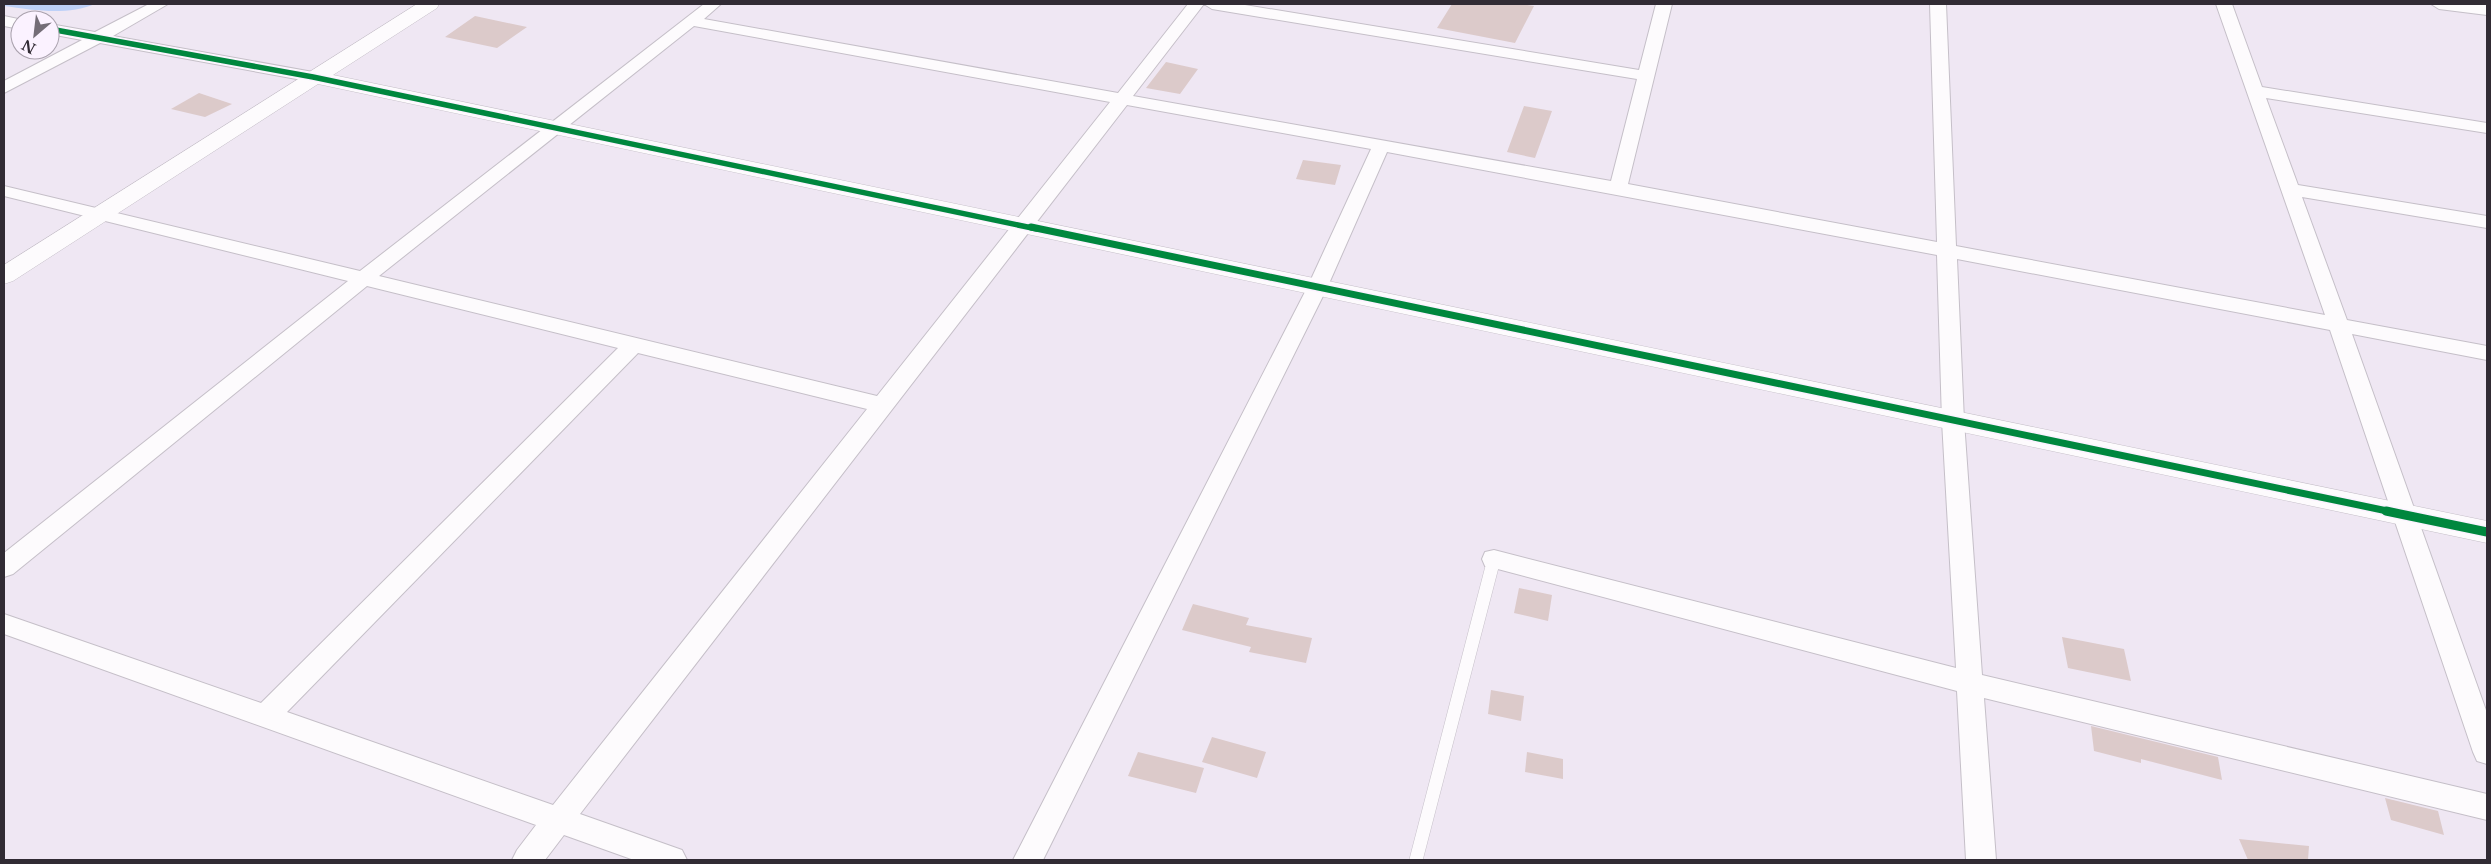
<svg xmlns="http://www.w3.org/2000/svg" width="2491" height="864" font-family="'Libre Baskerville',serif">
	<rect width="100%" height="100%" fill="#efe7f3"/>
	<path fill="#bed1f8" d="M4 4H95C67 16 33 10 4 6Z"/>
	<path fill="#dccaca" d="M1452 4H1520L1534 6 1515 43 1437 28Z
		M475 16 527 27 497 48 445 37Z
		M1166 62 1198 69 1180 94 1146 88Z
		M199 93 232 104 205 117 171 109Z
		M1524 106 1552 111 1535 158 1507 152Z
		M1303 160 1341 165 1335 185 1296 179Z
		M1519 588 1552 595 1548 621 1514 613Z
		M1193 604 1249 618 1246 625 1312 638 1306 663 1249 652 1251 647 1182 630Z
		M2062 637 2124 649 2131 681 2068 668Z
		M1491 690 1524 696 1521 721 1488 714Z
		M2091 726 2218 757 2222 780 2141 759V763L2094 751Z
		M1212 737 1266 752 1257 778 1202 762Z
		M1138 752 1204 768 1196 793 1128 776Z
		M1527 752 1563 759V779L1525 772Z
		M2385 798 2438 811 2444 835 2391 820Z
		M2239 839 2309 846 2308 860H2248Z"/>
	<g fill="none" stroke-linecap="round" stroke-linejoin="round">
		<g stroke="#c5bfc8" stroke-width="14">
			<path id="service" d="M1416 860 1494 559"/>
		</g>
		<g stroke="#c5bfc8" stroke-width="2">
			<path id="minor" d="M149 4H168L113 36 313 72 319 73 321 77 319 81 313 82 100 43 4 93V81L82 40 50 34V24L95 32Z
				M704 4H721L704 19 1118 93 1188 4H1204L1133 96 1611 181 1637 79 1212 9 1204 4H1239L1639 70 1656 4H1672L1628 184 1937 242 1930 4H1946L1956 246 2325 315 2216 4H2232L2262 87 2487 123V133L2266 98 2298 185 2487 216V228L2302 197 2347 320 2487 346V360L2352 334 2487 713V764L2477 761 2473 752 2330 330 1957 259 1964 421 1982 675 2487 794V820L1984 698 1996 860H1966L1957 691 1494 568 1485 566 1482 559 1485 552 1494 550 1956 668 1942 421 1937 255 1387 152 1327 288 1043 860H1013L1307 288 1371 149 1127 105 580 814 682 850 687 860H634L564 835 545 860H512L517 850 536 825 4 634V614L261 703 618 348 367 286 13 574 4 577V553L348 281 4 196V186L360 271ZM694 26 1110 102 877 396 379 276ZM638 353 867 409 553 805 287 712Z
				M2431 4 2487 5V15L2439 9Z
				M4 16 23 20H20V29L4 26Z"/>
		</g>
		<g stroke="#c5bfc8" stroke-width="1">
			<path id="tertiary" d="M417 4H439L437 8 333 75 2487 521V543L318 84 13 281 4 284V265Z"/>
		</g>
		<use href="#service" stroke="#fdfbfd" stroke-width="13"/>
		<use href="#minor" fill="#fdfbfd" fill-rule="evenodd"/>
		<use href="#tertiary" fill="#fdfbfd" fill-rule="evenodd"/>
		<g stroke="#fbf2ff" stroke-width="8">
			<path id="cycleway-far2" d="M50 29 313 77 1037 229"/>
		</g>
		<g stroke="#fbf2ff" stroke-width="10">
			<path id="cycleway-far1" d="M1031 227 2392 512"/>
		</g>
		<g stroke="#fbf2ff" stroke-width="12">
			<path id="cycleway" d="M2386 511 2487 532"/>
		</g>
		<use href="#cycleway-far2" stroke="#00873e" stroke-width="5.5"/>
		<use href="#cycleway-far1" stroke="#00873e" stroke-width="7"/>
		<use href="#cycleway" stroke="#00873e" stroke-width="9"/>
	</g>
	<rect width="2491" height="864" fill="none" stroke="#312b34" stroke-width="10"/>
	<g transform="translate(35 35) rotate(208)"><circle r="24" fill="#fbf2ff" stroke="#aaa2ae"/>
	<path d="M0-4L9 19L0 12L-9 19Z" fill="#746d77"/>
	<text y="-8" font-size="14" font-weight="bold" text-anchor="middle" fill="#312b34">N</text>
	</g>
</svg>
